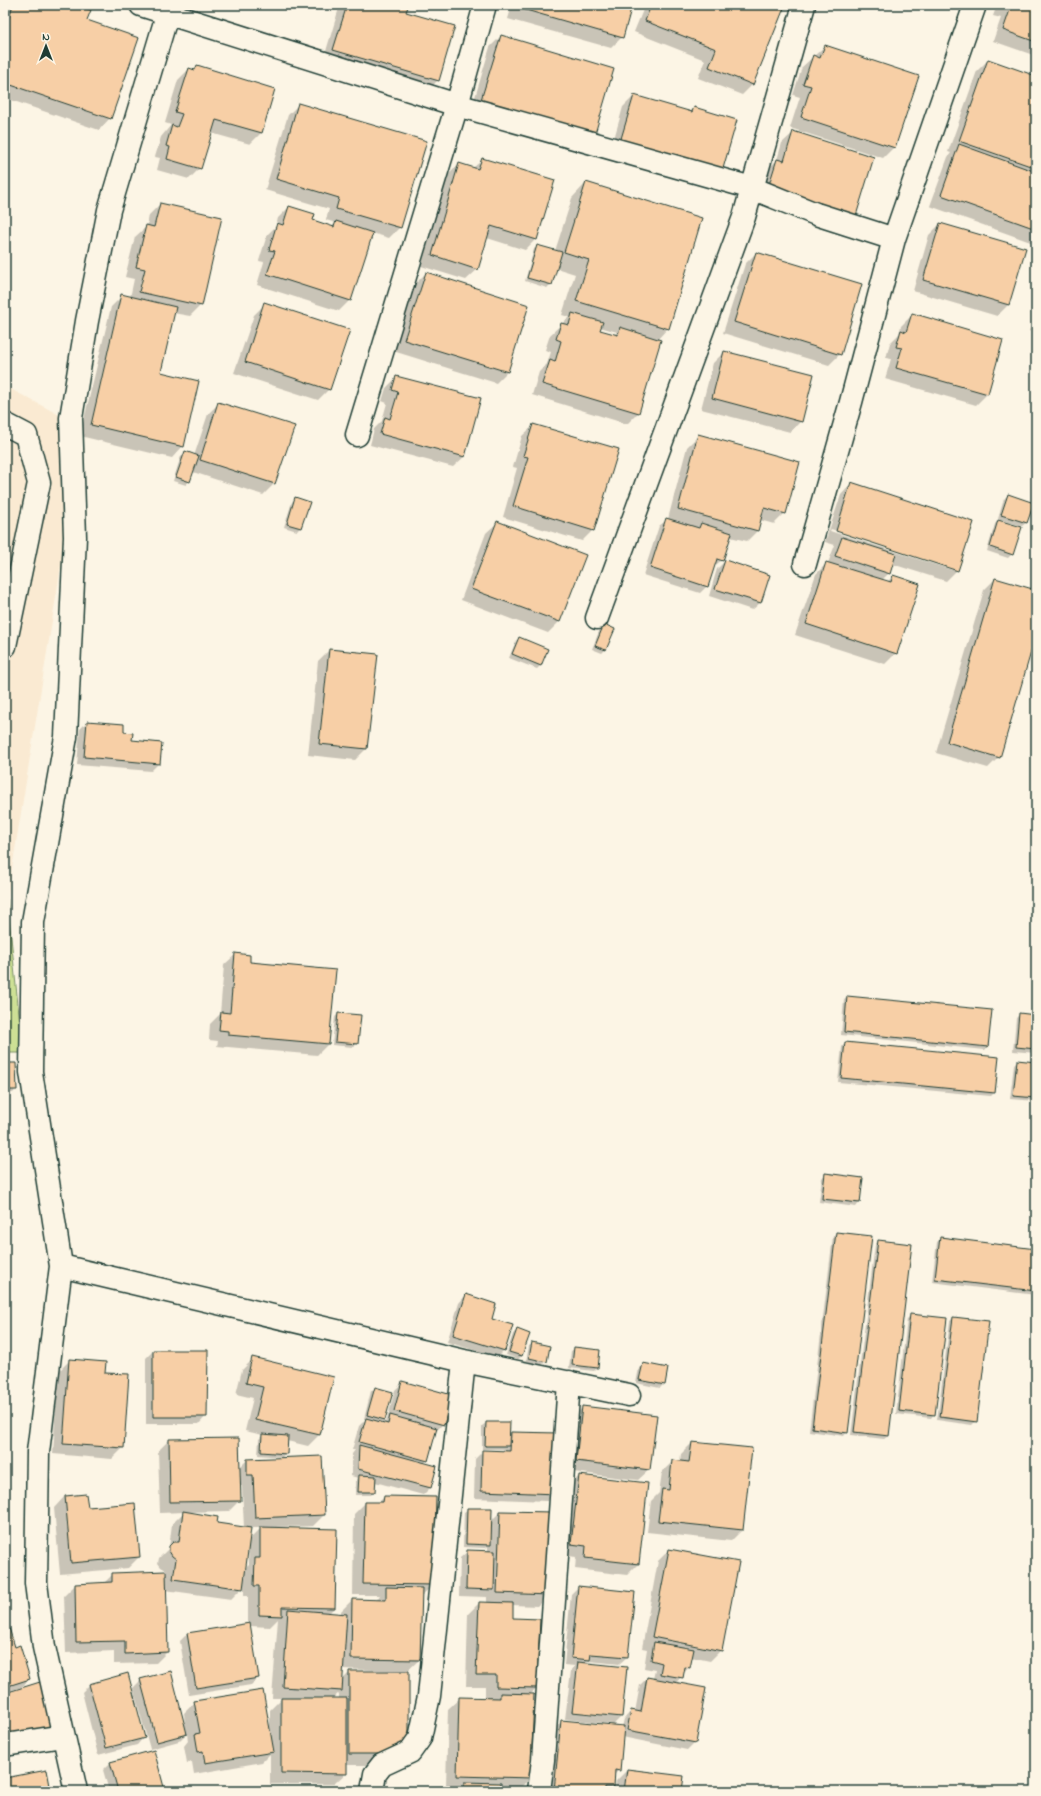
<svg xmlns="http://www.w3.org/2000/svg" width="1041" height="1796" font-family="'Indie Flower',sans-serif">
	<rect width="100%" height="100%" fill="#fcf5e5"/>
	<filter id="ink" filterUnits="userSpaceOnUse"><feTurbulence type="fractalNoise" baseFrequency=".025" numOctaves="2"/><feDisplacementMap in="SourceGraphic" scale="8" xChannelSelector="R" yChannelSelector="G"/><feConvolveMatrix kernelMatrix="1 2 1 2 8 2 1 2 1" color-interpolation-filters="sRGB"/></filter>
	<g filter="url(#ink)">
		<path fill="#faead2" d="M5 386 67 419 77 467 7 899 5 898Z"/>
		<path fill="#cde095" stroke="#768e64" d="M5 898 7 899 23 1053H5Z"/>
		<path fill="#0003" fill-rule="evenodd" d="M6 5H57L65 8 68 5H72L86 21 110 118 99 130 5 98Z
			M341 5H398L405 13 438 80 427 91 323 61 339 8Z
			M512 5H631L622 37 611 48 508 19Z
			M645 5H773L753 84 742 95 698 78 705 60 634 32Z
			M997 5H1036V56L993 41 1001 18 993 16Z
			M501 36 613 69 470 114 490 47Z
			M825 46 894 147 883 158 790 128 800 97 793 95 802 67Z
			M988 60 1036 77V244L930 206 948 157 951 153 948 152 977 71Z
			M197 66 274 89 261 133 250 144 211 133 200 168 189 179 157 170 160 158 155 157 161 137 171 125 165 123 178 80 189 69 193 70Z
			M634 96 690 112 694 108 710 182 610 153 623 107Z
			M299 104 400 227 389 238 372 233 350 300 339 311 257 285 264 262 259 261 267 235 276 226 278 218 289 207 311 221 331 227 336 223 326 220 329 209 265 190 288 115Z
			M794 132 843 229 756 202 766 171 777 160 782 143Z
			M482 160 536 239 525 250 487 238 478 269 466 280 421 266 448 175 459 164 473 168Z
			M586 183 668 328 657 340 638 413 627 424 532 395 539 372 547 364 551 352 545 350 550 335 569 317 562 315 575 274 556 268 551 284 547 288 525 281 534 249 538 246 555 251 572 198ZM600 327 617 332 614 335 599 331Z
			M160 204 201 305 190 316 173 313 159 373 183 446 172 458 80 436 111 307 122 296 130 298 134 279 125 277 135 237 147 226 149 215Z
			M940 224 1025 249 1008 305 997 316 913 291 929 235Z
			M756 253 840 354 829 365 723 333 745 264Z
			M426 273 528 306 507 372 496 383 393 351 415 284Z
			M265 304 329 389 318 400 234 373 254 315Z
			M1036 313V334L1029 331Z
			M912 315 987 394 976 405 885 379 891 359 886 358 890 343 899 334 901 326Z
			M724 352 801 421 790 432 701 409 713 363Z
			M397 377 465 456 453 467 370 445 374 429 382 421 387 403 382 401 386 388Z
			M219 403 274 484 263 495 193 472 189 481 186 485 173 481 181 456 185 453 194 456 208 414Z
			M534 425 593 530 582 541 503 517 517 468 513 467 522 436Z
			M698 436 785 513 774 524 760 520 758 530 747 541 730 537 722 560 713 567 707 586 700 593 643 575 659 526 668 519 687 447Z
			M852 483 957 570 946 581 892 564 889 573 882 580 887 582 893 576 896 653 885 664 795 635 816 574 827 563H828L835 545 825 542 841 495ZM831 529 952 568V570L830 531Z
			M1008 495 1026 523 1022 526 1001 520 1012 554 1008 558 987 551 995 524 1000 519H998L1004 499Z
			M296 498 300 528 297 531 284 527 292 502Z
			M498 522 584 556 559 622 548 633 461 600 486 533Z
			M725 561 769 576 760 603 752 610 709 596 717 569Z
			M995 579 1036 591V632L999 757 988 768 936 753 984 590Z
			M604 626 605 650 602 653 592 649 600 629Z
			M519 638 540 666 537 669 509 658 516 641Z
			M329 650 366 749 355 760 308 755 318 661Z
			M87 722 123 725V732L159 763 151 771 77 765 80 729Z
			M236 954 249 963 328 1044 317 1055 217 1046 218 1041 209 1040 210 1024 220 1014 224 965Z
			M848 997 987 1046 984 1050 841 1035 844 1000Z
			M338 1014 357 1044 353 1047 332 1045 335 1017Z
			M1020 1014 1036 1016V1053L1013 1051 1016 1018Z
			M845 1043 994 1093 991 1096 838 1082 842 1047Z
			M1017 1061 1036 1063V1101L1010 1099 1014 1064Z
			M5 1064 16 1089 13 1093H5Z
			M825 1174 862 1178 859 1203 856 1207 819 1202 822 1178Z
			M836 1233 847 1432 844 1436 809 1431 833 1236Z
			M941 1238 1036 1250V1295L932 1282 937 1242Z
			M878 1241 888 1436 884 1439 851 1435 875 1245Z
			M466 1295 491 1319 504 1350 497 1357 447 1342 459 1303Z
			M911 1315 934 1414 931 1418 896 1414 907 1319Z
			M953 1318 976 1421 972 1425 937 1420 950 1321Z
			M517 1330 529 1334 522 1356 518 1359 506 1355 513 1334Z
			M533 1343 546 1361 542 1365 526 1361 529 1346Z
			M575 1348 599 1351 597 1368 594 1371 569 1368 571 1351Z
			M153 1351 206 1416 199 1424H146V1358Z
			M253 1359 332 1378 319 1435 308 1446 287 1441 286 1453 282 1457 258 1455 259 1439 263 1435 245 1431 253 1398 236 1394 242 1370Z
			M69 1361 104 1374 123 1448 112 1459 53 1454 58 1372Z
			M643 1365 664 1384 660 1388 636 1383 639 1368Z
			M402 1383 443 1424 435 1432 427 1460 424 1464 430 1488 423 1495 375 1482 374 1492 371 1495H355L356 1480 358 1478 351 1476 352 1454 355 1450H352L359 1426 366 1419H364L371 1391 375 1388 392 1393 384 1423 387 1420 395 1390Z
			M583 1407 650 1469 638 1480 565 1471 572 1418Z
			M486 1423H509V1435L511 1433 555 1493 547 1501 474 1498 475 1459 483 1451 503 1452V1449H482V1426Z
			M169 1440 239 1468 247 1460 324 1515 313 1526 276 1527V1529L334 1608 329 1613 341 1614V1611L352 1600 376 1601 380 1595H353L354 1514 365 1503H378L384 1497 433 1585 421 1596 419 1660 406 1672 381 1765H346V1773L334 1784H270V1754L262 1762 194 1774 192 1762 187 1763 184 1746 188 1741 187 1733 179 1741 150 1749 133 1688 141 1680 184 1724H185L184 1713 195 1702 270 1730V1710L282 1698H272L278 1619 270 1627 250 1626 258 1678 251 1685 189 1695 180 1641 187 1634 248 1624V1596H244V1581L242 1588 231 1599 165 1590 167 1652 156 1663 114 1664V1651L66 1653 64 1596 75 1585 103 1584 113 1574 165 1572 166 1570 161 1567 158 1563 159 1558 169 1548 172 1524 184 1512 160 1513 158 1451ZM240 1486H242L244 1528 216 1524 187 1512 229 1511 240 1500ZM250 1528H261L249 1540ZM248 1544 249 1565 244 1570ZM342 1669 404 1671V1672H350L341 1681ZM339 1693V1699H332Z
			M692 1443 751 1449 742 1530 731 1541 647 1532 651 1501 659 1493 662 1472 673 1461 680 1462 681 1454Z
			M579 1476 638 1564 627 1575 575 1569 576 1557 561 1555 568 1487Z
			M65 1496 87 1509 139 1557 128 1568 60 1574 54 1508Z
			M468 1509 491 1521 500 1512 548 1595 537 1606 512 1605V1619L536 1688 530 1695V1778L519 1789 500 1788V1791H456L460 1787 446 1786 448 1709 460 1698 485 1699V1686H466L468 1614 479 1603H487V1597L459 1596 460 1558 468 1551 488 1552V1546L486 1548 463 1547 464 1512Z
			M669 1550 721 1650 710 1661 691 1657 689 1667 676 1683 695 1742 687 1750 622 1737 619 1770 614 1775 613 1787 608 1791H545L551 1732 562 1721 622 1727 624 1719 631 1711 635 1712 640 1685 647 1678 653 1679 655 1670 644 1668 647 1649 642 1648 658 1561Z
			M578 1587 627 1657 619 1664 588 1661 585 1664 621 1717 612 1726V1724L565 1719 571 1671 575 1666 564 1665 571 1594Z
			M5 1619 14 1648 29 1679 22 1687 5 1692Z
			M127 1675 144 1737 137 1745 98 1755 82 1692 89 1685Z
			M110 1763 164 1791H109L103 1770Z
			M627 1770 681 1791H615L616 1781Z"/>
		<path fill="#f7cfa6" stroke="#1f3d34" d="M13 5H60L67 7 68 5H75L91 10 87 20 139 38 111 119 5 83V29Z
			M347 5H401L408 7 406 12 455 26 439 81 333 50Z
			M520 5H632L623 38 519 8Z
			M651 5H776L784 8 753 85 709 67 716 49 645 21Z
			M1004 5H1036V42L1003 30 1011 7Z
			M501 35 614 69 594 137 480 103Z
			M825 45 919 76 895 148 801 117 811 86 803 84 813 55 820 58Z
			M988 59 1036 76V168L959 141Z
			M197 65 275 89 262 133 216 120 201 169 167 159 170 147 166 146 172 125 177 127 182 114 175 112 189 68 195 70Z
			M634 95 692 112 694 107 737 120 722 172 620 142Z
			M298 103 427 141 401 228 336 209 339 198 276 179Z
			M793 131 874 157 855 219 767 191 777 159 784 161Z
			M959 144 1036 172V229L941 195Z
			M482 158 555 180 537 240 491 226 478 270 432 255 459 163 478 169Z
			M586 182 702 218 669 329 576 301 589 260 564 252Z
			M160 203 222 217 202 306 139 292 145 269 136 267 146 225 154 227Z
			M289 206 315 214 313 220 334 227 336 221 373 233 351 301 267 274 275 251 269 250 277 223 283 225Z
			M940 223 1026 248 1009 305 923 280Z
			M537 245 562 252 552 285 527 278Z
			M756 252 862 284 841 355 734 322Z
			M426 272 529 305 508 372 404 340Z
			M121 294 176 307 161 372 199 381 184 447 91 425Z
			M264 302 350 330 330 390 245 362Z
			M572 313 603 322 600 330 618 335 620 327 661 340 639 413 542 384 550 360 555 362 561 341 556 339 561 323 569 325Z
			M912 313 1003 340 988 394 896 368 902 348 896 347 901 330 906 332Z
			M724 351 814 374 802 422 712 398Z
			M396 376 481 398 465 457 380 434 385 417 390 419 398 392 392 390Z
			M218 402 295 426 275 484 200 460Z
			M533 424 619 449 594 531 513 506 528 457 523 456Z
			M698 434 800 462 786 514 764 508 758 531 678 509Z
			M185 451 199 456 190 482 176 477Z
			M851 482 974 522 958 571 836 531Z
			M1008 494 1034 503 1027 523 1001 515Z
			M295 497 310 502 301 528 287 524Z
			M666 518 699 528 701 523 732 533 723 561 717 559 708 587 650 568Z
			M998 520 1022 527 1013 555 990 547Z
			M497 521 586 555 560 622 471 589Z
			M842 537 896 554 890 574 835 556Z
			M725 560 770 575 761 603 715 589Z
			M826 562 891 582 893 575 920 584 897 654 806 624Z
			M995 578 1036 590V635L1000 758 947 742Z
			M604 624 615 629 606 650 595 646Z
			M519 637 548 649 541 666 512 654Z
			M329 649 378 654 367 749 319 744Z
			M87 721 124 724V732L133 733 132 740 162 743 160 764 84 757Z
			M235 953 250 955V962L336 970 329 1044 228 1035V1031L219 1030 221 1012 230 1013Z
			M847 996 992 1010 988 1047 844 1032Z
			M338 1013 361 1015 358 1044 335 1042Z
			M1019 1013 1036 1015V1049L1016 1047Z
			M845 1042 999 1057 995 1093 841 1078Z
			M1017 1060 1036 1062V1098L1013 1096Z
			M5 1063H16L17 1090H5Z
			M825 1173 863 1178 860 1203 822 1199Z
			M836 1232 872 1236 848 1433 812 1428Z
			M940 1237 1036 1249V1291L935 1279Z
			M878 1240 912 1244 889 1436 854 1432Z
			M466 1294 496 1304 492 1319 513 1325 505 1351 453 1335Z
			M910 1314 947 1318 935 1415 899 1411Z
			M953 1317 989 1321 977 1422 940 1417Z
			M517 1329 530 1334 522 1356 509 1352Z
			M532 1342 550 1346 547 1362 529 1358Z
			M574 1347 600 1350 598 1368 572 1365Z
			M153 1350H208L207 1417H153Z
			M252 1357 334 1377 320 1435 255 1420 263 1387 246 1383Z
			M69 1359 106 1362 105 1373 129 1374 124 1448 63 1444Z
			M643 1363 668 1368 665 1385 639 1380Z
			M402 1381 452 1395 444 1425 394 1411Z
			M375 1387 393 1392 385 1420 367 1415Z
			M582 1406 657 1415 650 1470 576 1461Z
			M390 1415 437 1428 428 1461 359 1442 366 1418 388 1424Z
			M486 1422H510L509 1446H485Z
			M511 1432 558 1433 556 1494 481 1491 482 1450 510 1451Z
			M262 1434 288 1436 287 1454 261 1452Z
			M239 1438 241 1501 170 1502 169 1439Z
			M692 1442 752 1448 743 1530 658 1521 662 1489 669 1490 672 1460 689 1462Z
			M359 1445 437 1466 431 1488 358 1469Z
			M322 1456 325 1515 255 1518 253 1475H247V1459Z
			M359 1475 376 1476 375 1492H358Z
			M579 1475 648 1483 639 1564 585 1558 586 1546 571 1544Z
			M86 1494 88 1507 135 1503 140 1557 71 1563 65 1496Z
			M384 1496 436 1497 434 1585 363 1584 365 1502H383Z
			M467 1508H492L491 1545 466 1544Z
			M183 1511 218 1517 217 1523 251 1528 243 1589 173 1579 176 1559 172 1556 169 1551V1546L173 1542H179Z
			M500 1511 552 1512 549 1595 497 1593Z
			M260 1527 337 1529 335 1608 282 1607V1616L259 1615V1586H254L255 1558H260Z
			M669 1549 739 1562 722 1651 652 1637Z
			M467 1550 495 1551 494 1590 466 1589Z
			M166 1571 168 1652 125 1654V1641L76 1642 75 1584 112 1582V1573Z
			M578 1586 635 1592 628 1657 591 1654 590 1660 571 1658Z
			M386 1587 422 1588 420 1660 351 1659 352 1599 386 1600Z
			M479 1602 513 1603V1618L540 1619 537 1688 496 1687V1675H476Z
			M288 1609 347 1614 342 1691 283 1687Z
			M5 1615 15 1647 20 1645 30 1679 5 1687Z
			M250 1623 259 1678 196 1688 187 1633Z
			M654 1642 694 1649 690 1668 685 1667 683 1678 660 1674 662 1663 651 1660Z
			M578 1662 627 1667 622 1717 572 1712Z
			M171 1671 187 1734 157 1742 140 1679Z
			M349 1671H409V1741L393 1754H349Z
			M128 1673 145 1738 106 1748 89 1684Z
			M647 1677 706 1688 696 1743 627 1730 631 1710 641 1712Z
			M40 1682 54 1725 5 1741V1693Z
			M263 1690 274 1752 205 1763 203 1751 198 1752 195 1734 200 1733 194 1701Z
			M500 1693 534 1694 531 1778 457 1776 459 1697 500 1698Z
			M281 1698H347V1774L281 1773Z
			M561 1720 624 1726 620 1771 615 1770 614 1787H605V1791H554Z
			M154 1750 165 1791H118L110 1762Z
			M627 1769 684 1776 682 1791H624Z
			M47 1770 51 1791H5V1778Z
			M464 1782 501 1783V1791H464Z
			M242 1789V1791H223Z"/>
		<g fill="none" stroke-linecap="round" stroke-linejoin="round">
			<g stroke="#1f3d34" stroke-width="25">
				<path id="minor" d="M141 5 457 105 752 188 816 214 894 239 975 5
					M5 424 26 435 39 483 5 646
					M357 435 457 105 485 5
					M805 564 851 402 894 239
					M597 618 744 217 804 5
					M61 1266 464 1361 629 1395
					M5 1745 63 1736
					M76 1791 44 1647 36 1583 38 1452 61 1266 31 1072 33 922 66 737 75 537 71 418 87 321 109 210 170 5
					M372 1791 375 1774 382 1765 410 1752 420 1738 429 1696 464 1361
					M539 1791 543 1760 569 1382"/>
			</g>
			<use href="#minor" stroke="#fcf5e5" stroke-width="22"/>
		</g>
	</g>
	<rect width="1041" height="1796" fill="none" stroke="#fcf5e5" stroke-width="20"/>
	<rect x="10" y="10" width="1021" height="1776" fill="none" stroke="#1f3d34" stroke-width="1.5" filter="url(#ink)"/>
	<g transform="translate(46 46)" stroke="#fcf5e5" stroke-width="3" paint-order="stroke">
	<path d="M0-3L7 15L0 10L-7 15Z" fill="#1f3d34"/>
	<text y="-6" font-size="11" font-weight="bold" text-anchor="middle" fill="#1f3d34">N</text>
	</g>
</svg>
